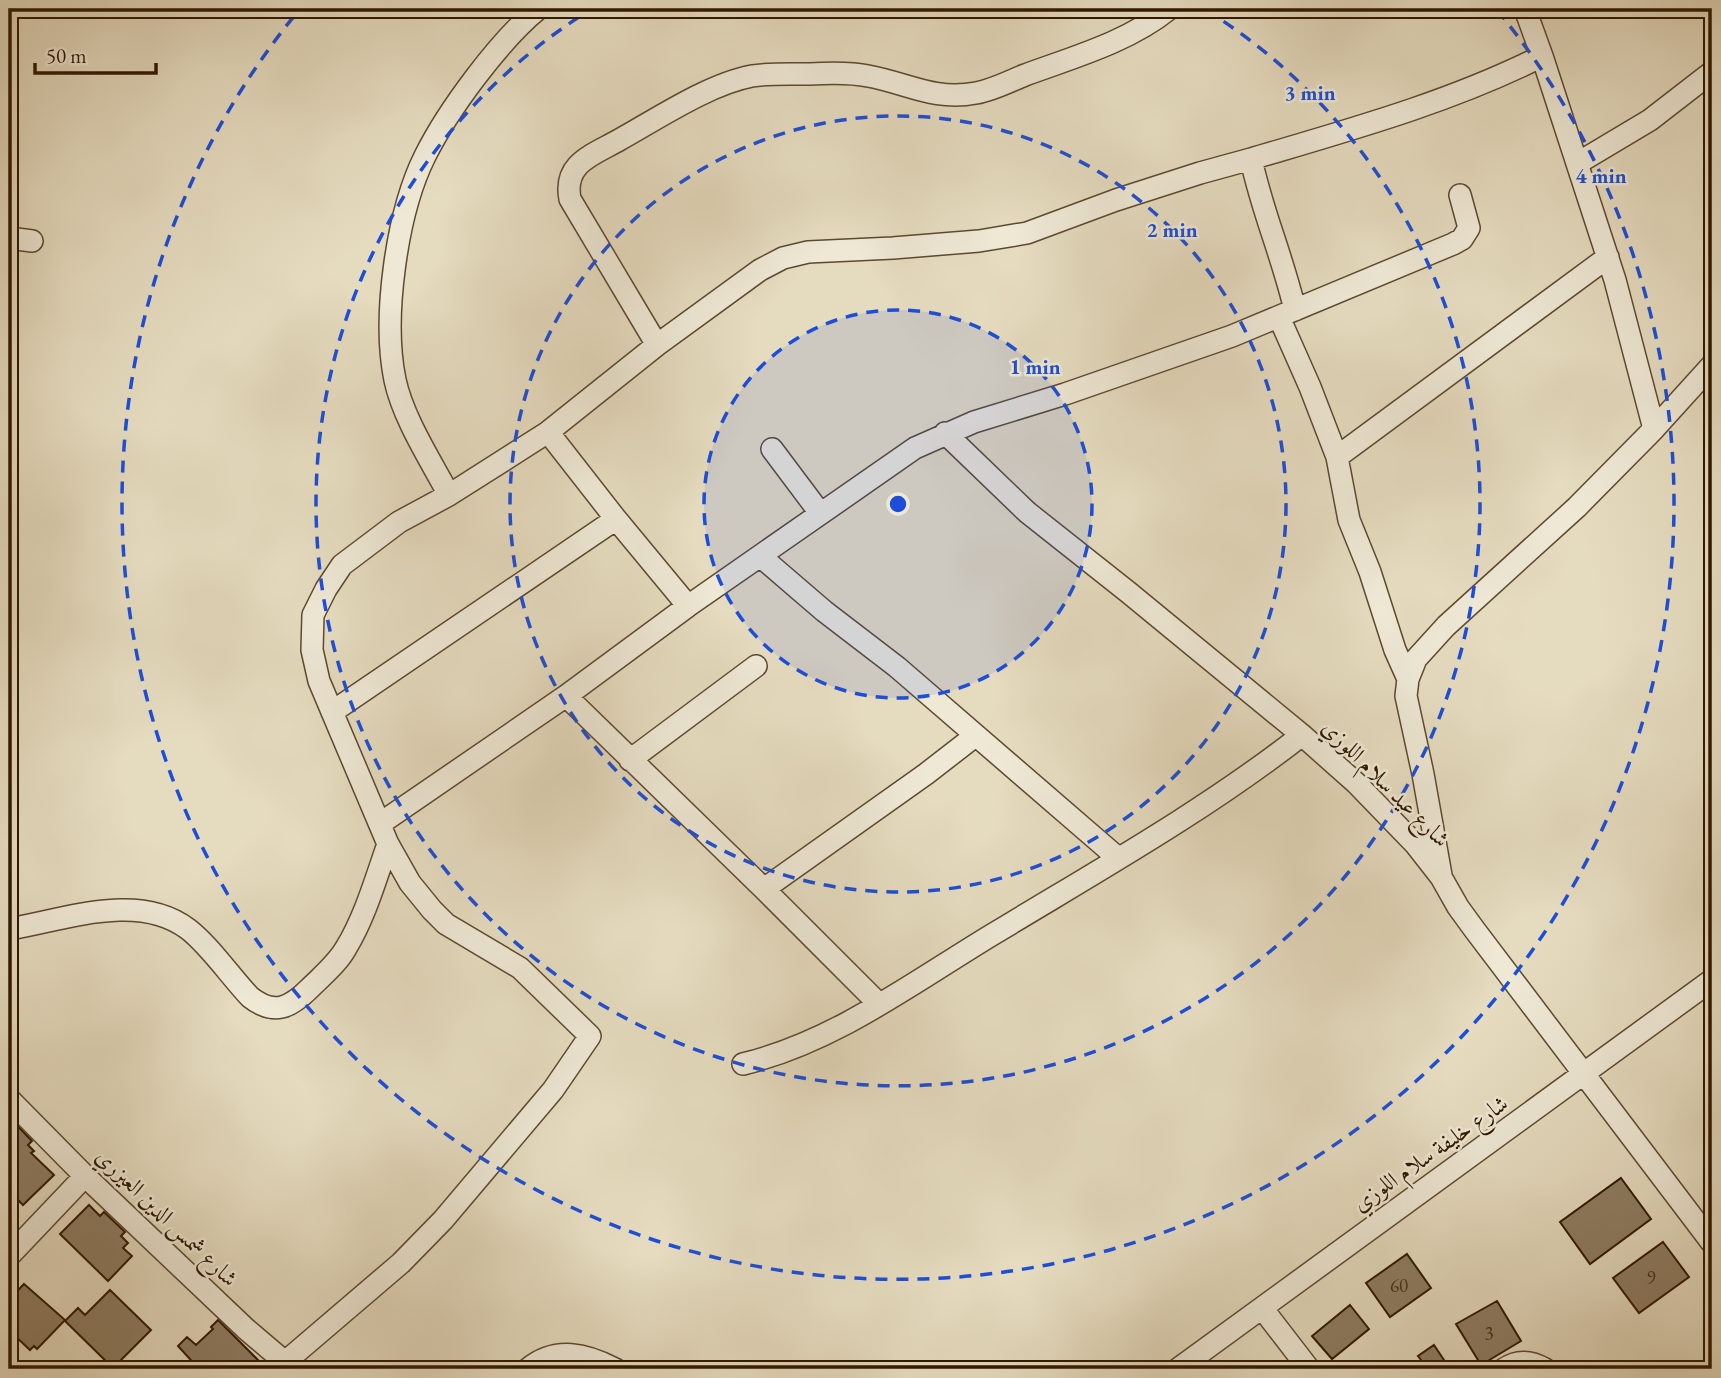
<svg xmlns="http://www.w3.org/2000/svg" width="1721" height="1378" font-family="'EB Garamond',Amiri,serif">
	<rect width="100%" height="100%" fill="#e5dbbf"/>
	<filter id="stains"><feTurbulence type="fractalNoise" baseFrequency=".00286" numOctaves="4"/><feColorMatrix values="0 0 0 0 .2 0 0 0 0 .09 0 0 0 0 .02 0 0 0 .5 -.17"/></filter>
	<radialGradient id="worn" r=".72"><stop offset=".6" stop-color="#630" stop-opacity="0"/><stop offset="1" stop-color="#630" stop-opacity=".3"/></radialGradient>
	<path fill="#8e7d63" stroke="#2f1800" stroke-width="2" d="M9 1117 32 1141 28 1145 34 1151 31 1153 54 1175 23 1205 9 1191Z
		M1621 1178 1651 1219 1590 1264 1560 1222Z
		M89 1205 100 1216 104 1212 125 1232 121 1236 128 1243 123 1248 132 1256 108 1281 60 1234Z
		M1663 1242 1689 1277 1639 1313 1613 1278Z
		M1407 1254 1431 1288 1390 1317 1366 1283Z
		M24 1284 65 1320 37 1349 34 1346 30 1350 13 1334 17 1330 9 1322V1300Z
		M110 1290 151 1330 113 1368 65 1321 78 1308 85 1315Z
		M1497 1301 1521 1341 1481 1365 1456 1324Z
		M1350 1305 1369 1329 1332 1359 1312 1336Z
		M218 1320 259 1361 250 1369H199L178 1346 187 1337 196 1345 213 1329 211 1327Z
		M1434 1345 1450 1369H1428L1418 1356Z"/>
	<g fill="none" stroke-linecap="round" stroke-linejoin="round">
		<g stroke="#5c4930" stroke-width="24">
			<path id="minor" d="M1525 9 1542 56
				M1578 163 1650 120 1712 72
				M9 238 32 241
				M1295 310C1283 258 1262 211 1251 159 1349 130 1451 102 1542 56L1615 280 1654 429
				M1279 317 1310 387 1337 457 1349 520 1370 572 1395 650 1408 679
				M657 345 570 199C563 163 593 155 619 140 657 119 709 84 752 76 770 73 791 74 810 74 828 73 849 72 868 76 907 83 934 101 976 93 993 90 1010 81 1025 75 1074 57 1128 42 1169 9
				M548 432 616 519 688 606
				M945 433 1027 512 1128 592 1302 735 1356 783 1416 845 1441 877 1458 907 1474 929 1712 1243
				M772 449 820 513
				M1337 457 1608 257
				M449 495C431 461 403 418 395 380 382 317 397 212 425 156 448 110 499 41 538 9
				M760 556 824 611 897 667 1118 858
				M566 696 764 889 879 1004
				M332 712 616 519
				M630 760 756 666
				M381 823 566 696 688 606 915 448 974 422 1065 394 1232 336 1453 244 1462 239 1469 228 1460 195
				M1441 875 1423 774 1406 696 1408 679 1416 659 1446 626 1577 507 1654 429 1712 365
				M764 889 926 774 975 736
				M9 929C64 920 138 891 188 929 209 945 231 977 250 997 274 1016 290 1008 310 988 322 976 337 964 346 948 365 917 376 878 388 844
				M743 1064C835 1042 915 981 995 933 1099 870 1206 810 1302 735
				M9 1099 85 1176 246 1329 293 1369
				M9 1256 85 1176
				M1262 1308 1309 1369
				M284 1363 401 1263 443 1220 553 1090 590 1036 520 968 446 924 432 910 410 883 388 844 319 681 312 650 313 615 326 589 342 565 399 522 449 495 548 432 657 345 760 270 783 258 808 252 893 248 979 241 1027 233 1116 200 1200 173 1251 159
				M528 1369C556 1346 586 1354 615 1369
				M1178 1369 1712 980
				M1504 1369C1517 1360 1531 1361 1545 1369"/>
		</g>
		<use href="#minor" stroke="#eee8d5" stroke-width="21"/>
	</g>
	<circle cx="898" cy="504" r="194" fill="#1d4ed8" fill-opacity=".12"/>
	<g fill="none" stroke="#1d4ed8" stroke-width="3.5" stroke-dasharray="12 9">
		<circle cx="898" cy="504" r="194"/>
		<circle cx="898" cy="504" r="388"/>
		<path d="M1206 10A582 582 0 1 1 590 10"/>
		<path d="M1497 10A776 776 0 1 1 299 10"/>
	</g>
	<g text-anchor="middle" stroke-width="5" stroke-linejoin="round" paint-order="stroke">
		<g font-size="19" fill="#473119">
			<text x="1651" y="1284">9</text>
			<text x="1399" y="1292">60</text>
			<text x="1489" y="1340">3</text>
		</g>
		<g font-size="23" fill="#2f1800" stroke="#eee8d5">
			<text transform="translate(1386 783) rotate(45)" y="8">شارع عيد سلام اللوزي</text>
			<text transform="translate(1430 1153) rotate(-35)" y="8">شارع خليفة سلام اللوزي</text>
			<text transform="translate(167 1217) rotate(44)" y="8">شارع شمس الدين العيزري</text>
		</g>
	</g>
	<circle cx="898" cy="504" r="10" fill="#1d4ed8" stroke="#eee8d5" stroke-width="3.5"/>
	<g font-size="21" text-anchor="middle" font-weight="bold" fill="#1d4ed8" stroke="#eee8d5" stroke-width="5" stroke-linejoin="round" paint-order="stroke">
		<text x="1310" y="100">3 min</text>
		<text x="1601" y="183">4 min</text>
		<text x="1172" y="237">2 min</text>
		<text x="1035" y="374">1 min</text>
	</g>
	<rect width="1721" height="1378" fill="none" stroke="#e5dbbf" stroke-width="35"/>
	<rect x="10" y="10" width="1700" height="1357" fill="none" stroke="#2f1800" stroke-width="3.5"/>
	<rect x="18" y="18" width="1686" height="1343" fill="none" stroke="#2f1800" stroke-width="2"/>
	<path d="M35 63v10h121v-10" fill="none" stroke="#2f1800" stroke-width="3.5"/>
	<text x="46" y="63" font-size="21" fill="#2f1800" stroke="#eee8d5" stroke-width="5" paint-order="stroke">50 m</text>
	<rect width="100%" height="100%" filter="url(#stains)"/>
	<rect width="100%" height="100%" fill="url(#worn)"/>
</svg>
